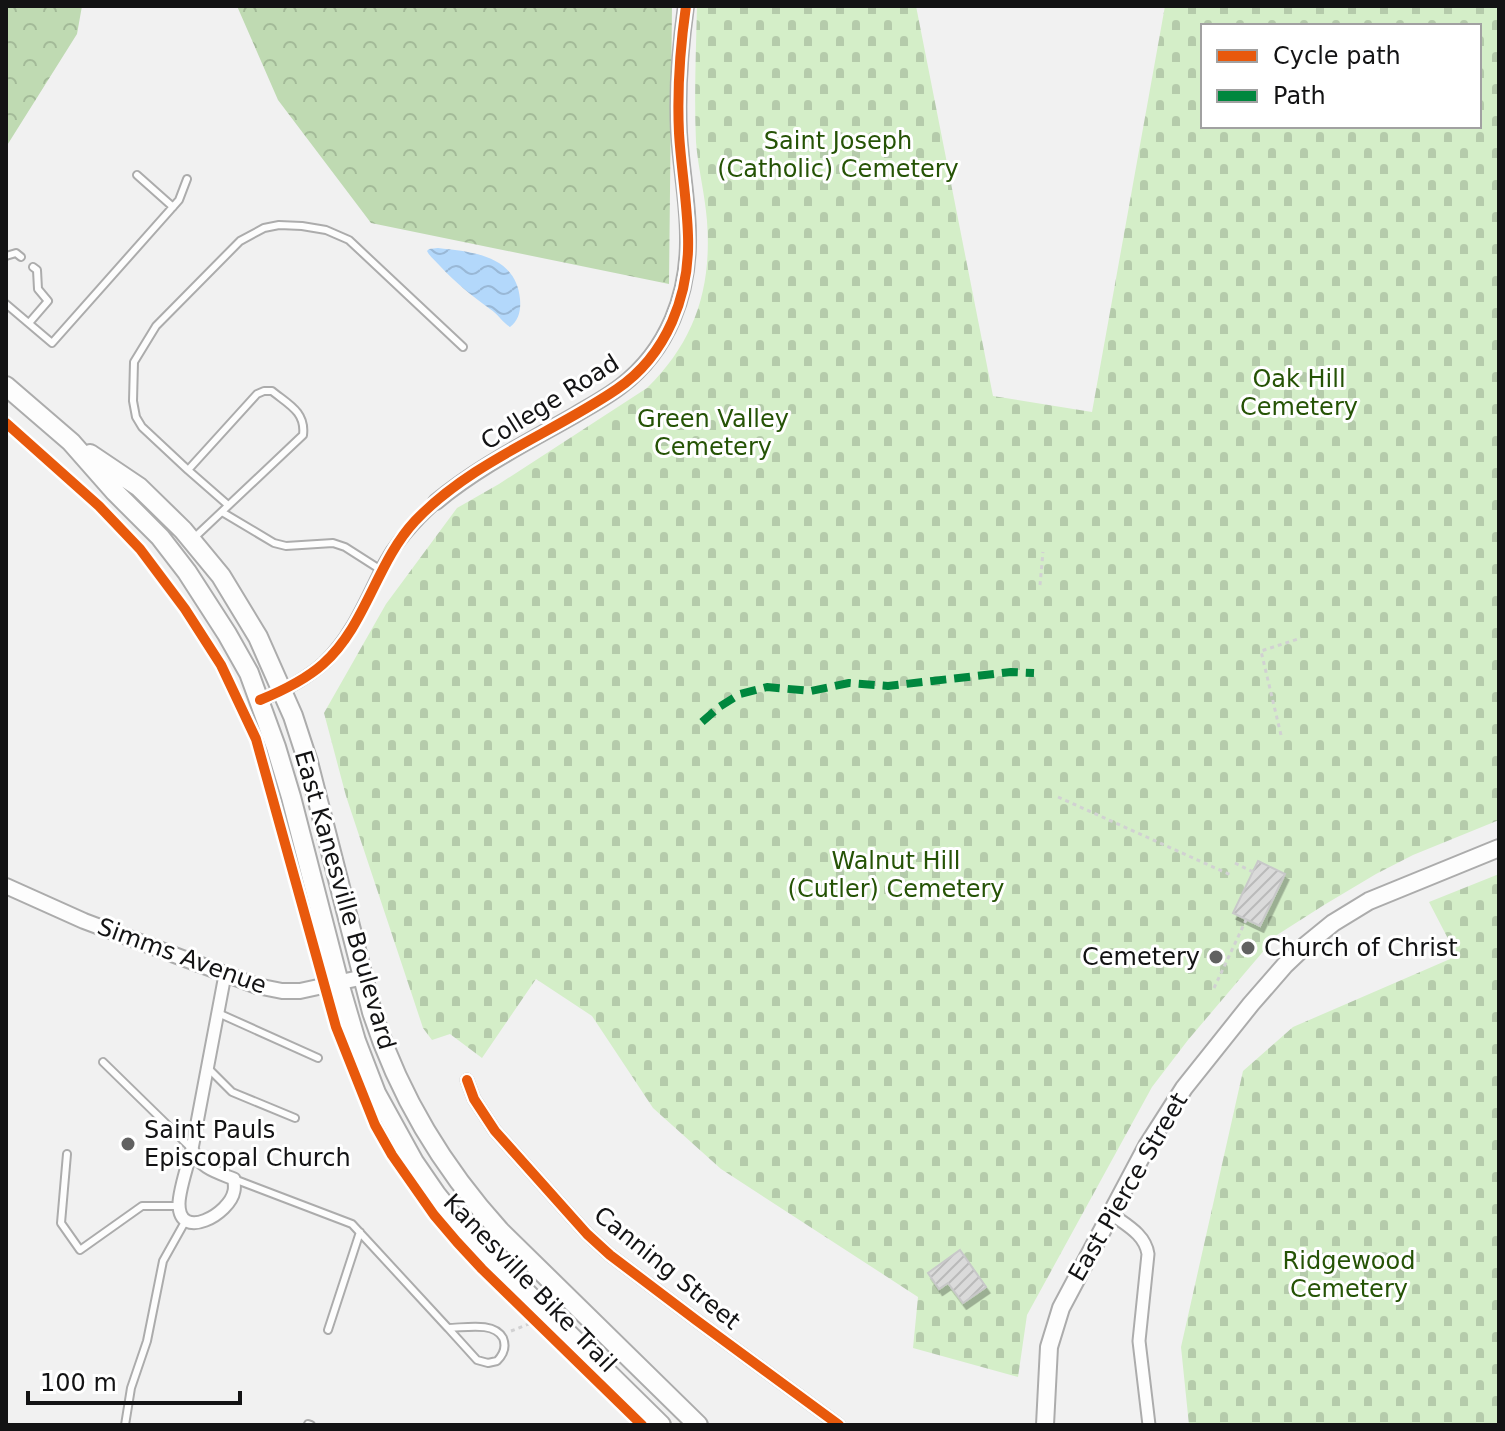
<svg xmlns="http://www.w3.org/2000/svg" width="1505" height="1431" font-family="'DejaVu Sans',sans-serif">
	<defs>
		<pattern id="forest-crowns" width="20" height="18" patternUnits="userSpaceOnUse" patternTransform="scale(2)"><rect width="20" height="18" fill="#bfdab2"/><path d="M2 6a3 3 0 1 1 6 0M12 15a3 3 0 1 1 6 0" fill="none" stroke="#a3ba98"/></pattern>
		<pattern id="cemetery-stones" width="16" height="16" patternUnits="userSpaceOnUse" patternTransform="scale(2)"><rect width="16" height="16" fill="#d4eec8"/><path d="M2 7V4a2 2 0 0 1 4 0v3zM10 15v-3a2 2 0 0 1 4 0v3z" fill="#b5cbab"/></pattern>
		<pattern id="water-waves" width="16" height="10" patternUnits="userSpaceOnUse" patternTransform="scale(2)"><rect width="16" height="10" fill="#b3d8fb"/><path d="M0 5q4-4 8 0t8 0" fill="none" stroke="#99b8d6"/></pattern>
		<pattern id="building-hatch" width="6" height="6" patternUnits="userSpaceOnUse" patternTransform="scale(2)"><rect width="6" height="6" fill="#dadada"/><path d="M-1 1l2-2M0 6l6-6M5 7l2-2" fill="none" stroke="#bababa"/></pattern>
		<filter id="shadow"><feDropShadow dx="3.5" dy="6" stdDeviation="0" flood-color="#0004"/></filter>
	</defs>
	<rect width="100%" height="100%" fill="#f1f1f1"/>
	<path fill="url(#forest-crowns)" d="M6 6H82L77 34 6 147Z
		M237 6H672L669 284 371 223 278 100Z"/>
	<path fill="url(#cemetery-stones)" fill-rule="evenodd" d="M697 6H916L993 396 1092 412 1165 6H1499V820L1413 855 1376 874 1324 905 1277 935 1188 1040 1152 1087 1027 1315 1018 1377 913 1348 918 1297 721 1169 653 1108 592 1016 536 979 482 1058 450 1034 432 1040 423 1028 346 796 324 713 386 604 457 508 499 484 647 388C695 341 712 288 707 221 705 194 698 168 696 142 694 97 696 51 697 6ZM1203 26H1479V126H1203Z
		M1499 874V1425H1189L1181 1347 1243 1071 1293 1027 1457 956 1429 902Z"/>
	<path fill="url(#water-waves)" d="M438 248C472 252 516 255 520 299 521 310 519 320 510 327 502 322 498 314 490 309 472 296 455 282 440 266 435 260 430 257 427 251L429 249Z"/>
	<path fill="url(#building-hatch)" stroke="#c8c8c9" stroke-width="2" filter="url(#shadow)" d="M1258 861 1285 874 1260 926 1233 913Z
		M960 1250 986 1287 963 1303 948 1283 939 1289 928 1273Z"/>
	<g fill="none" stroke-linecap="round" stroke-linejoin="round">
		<g stroke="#acacac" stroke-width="10">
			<path id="service" d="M137 175 173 207
				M6 256 16 253 21 257
				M6 304 52 343 179 200 187 179
				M29 323 48 301 38 289 37 270 33 267
				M188 470 142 427 136 417 133 401 134 362 156 326 240 241 264 228 279 225 302 226 326 230 349 240 463 347
				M222 512 274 543 286 546 333 543 345 547 381 570
				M195 537 303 435C306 412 288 404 272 391H264L257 394 188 470 228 505
				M218 1013 318 1058
				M103 1062 192 1149
				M207 1067 232 1092 295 1118
				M67 1154 61 1223 80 1250 142 1206H178
				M234 1179 352 1224 448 1328
				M448 1328C464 1328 494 1321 503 1338 507 1348 503 1355 497 1361L488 1363 477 1360Z
				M328 1330 360 1232
				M308 1424 311 1425
				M125 1425 131 1388 147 1341 163 1261 186 1220"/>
		</g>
		<g stroke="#acacac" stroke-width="15">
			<path id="minor" d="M260 700C283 691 306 679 324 663 353 636 367 597 385 563 398 539 416 520 436 502
				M467 1080 474 1099 495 1131 587 1234 610 1255 696 1320 839 1425
				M192 1149C188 1164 179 1190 179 1204 179 1242 230 1214 234 1191 235 1187 234 1183 234 1179 216 1172 200 1168 192 1149L225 975
				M1110 1213C1126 1225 1145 1234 1148 1254L1139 1341 1149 1425"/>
		</g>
		<g stroke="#acacac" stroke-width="18">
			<path id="tertiary" d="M436 502C478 467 528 442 575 415 590 406 607 397 621 386 668 350 689 294 688 236 688 202 681 168 679 133 677 91 680 48 686 6
				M6 886 84 921 257 986 282 991H300L364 977"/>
		</g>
		<g stroke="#acacac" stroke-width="20">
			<path id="secondary" d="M1045 1425 1049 1347 1061 1308 1147 1146 1184 1088 1251 1004 1285 965 1306 945 1333 923 1369 901 1499 848"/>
		</g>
		<g stroke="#acacac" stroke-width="22">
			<path id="primary" d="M6 386 71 442 115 492 160 537 187 572 227 634 249 673 276 747 291 797 339 983 356 1041 376 1093 414 1162 436 1194 471 1238 661 1425
				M90 454 139 487 183 530 221 576 258 637 293 716 308 762 372 1012C398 1093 442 1167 500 1231L698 1425"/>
		</g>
		<path stroke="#d1d1d2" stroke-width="3" stroke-dasharray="4 4" stroke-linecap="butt" d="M1040 585 1043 552
			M1281 735 1261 651 1301 638
			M1058 797 1233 876
			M1235 863 1253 872
			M1214 988 1246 920
			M511 1331 534 1322"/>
		<use href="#service" stroke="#fdfdfd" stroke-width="6"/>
		<use href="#minor" stroke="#fdfdfd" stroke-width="11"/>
		<use href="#tertiary" stroke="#fdfdfd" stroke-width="14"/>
		<use href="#secondary" stroke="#fdfdfd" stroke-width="16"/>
		<use href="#primary" stroke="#fdfdfd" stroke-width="18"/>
		<path stroke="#00873e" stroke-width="8" stroke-dasharray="16 8" stroke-linecap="butt" d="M702 722 719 707 740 694 767 687 811 691 849 683 888 686 1011 672 1034 673"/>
		<g stroke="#fff" stroke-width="15">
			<path id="cycleway" d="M6 423 99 506 140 549 185 609 221 665 256 739 336 1027 375 1125 392 1155 434 1215 457 1242 482 1269 642 1425
				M260 700C282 691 305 680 323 664 366 626 376 563 415 521 471 462 551 434 617 389 667 355 690 295 688 236 687 201 681 167 679 133 677 91 680 48 686 6
				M467 1080 474 1099 495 1131 587 1234 610 1255 696 1320 839 1425"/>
		</g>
		<use href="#cycleway" stroke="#e8590c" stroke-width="10"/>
	</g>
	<g fill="#616161" stroke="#fff" stroke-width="3">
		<circle cx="1248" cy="948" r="8"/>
		<circle cx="1216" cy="957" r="8"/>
		<circle cx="128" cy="1144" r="8"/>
	</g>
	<g text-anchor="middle" stroke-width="6" stroke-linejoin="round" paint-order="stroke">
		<g font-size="24" fill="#255305" stroke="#fff">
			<text x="838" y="149">Saint Joseph<tspan x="838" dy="28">(Catholic) Cemetery</tspan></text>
			<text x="1299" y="387">Oak Hill<tspan x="1299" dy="28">Cemetery</tspan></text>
			<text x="713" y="427">Green Valley<tspan x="713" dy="28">Cemetery</tspan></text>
			<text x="896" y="869">Walnut Hill<tspan x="896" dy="28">(Cutler) Cemetery</tspan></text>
			<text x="1349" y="1269">Ridgewood<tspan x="1349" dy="28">Cemetery</tspan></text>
		</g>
		<g font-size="24" fill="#131314" stroke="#fff">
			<text transform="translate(550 402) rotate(-32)" y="8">College Road</text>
			<text transform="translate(345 900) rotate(74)" y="8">East Kanesville Boulevard</text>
			<text transform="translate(182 956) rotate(20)" y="8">Simms Avenue</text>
			<text transform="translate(1128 1187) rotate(-60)" y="8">East Pierce Street</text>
			<text transform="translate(667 1268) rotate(39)" y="8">Canning Street</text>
			<text transform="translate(530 1283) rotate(46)" y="8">Kanesville Bike Trail</text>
		</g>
		<g font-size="24" fill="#131314" stroke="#fff" text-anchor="start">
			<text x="1264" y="956">Church of Christ</text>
			<text x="1200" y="965" text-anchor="end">Cemetery</text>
			<text x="144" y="1138">Saint Pauls<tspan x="144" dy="28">Episcopal Church</tspan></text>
		</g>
	</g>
	<rect width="1505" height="1431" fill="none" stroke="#131314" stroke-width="16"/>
	<rect x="1201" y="24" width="280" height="104" fill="#ffffff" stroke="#a1a1a1" stroke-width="2"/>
	<rect x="1217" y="50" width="40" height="12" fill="#e8590c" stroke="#a1a1a1" stroke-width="2"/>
	<text x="1273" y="64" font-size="24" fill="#131314">Cycle path</text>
	<rect x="1217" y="90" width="40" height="12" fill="#00873e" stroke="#a1a1a1" stroke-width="2"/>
	<text x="1273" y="104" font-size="24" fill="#131314">Path</text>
	<path d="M28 1391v12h212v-12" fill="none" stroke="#131314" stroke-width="4"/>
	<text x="40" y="1391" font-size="24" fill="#131314" stroke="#ffffff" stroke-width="6" paint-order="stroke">100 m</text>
</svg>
